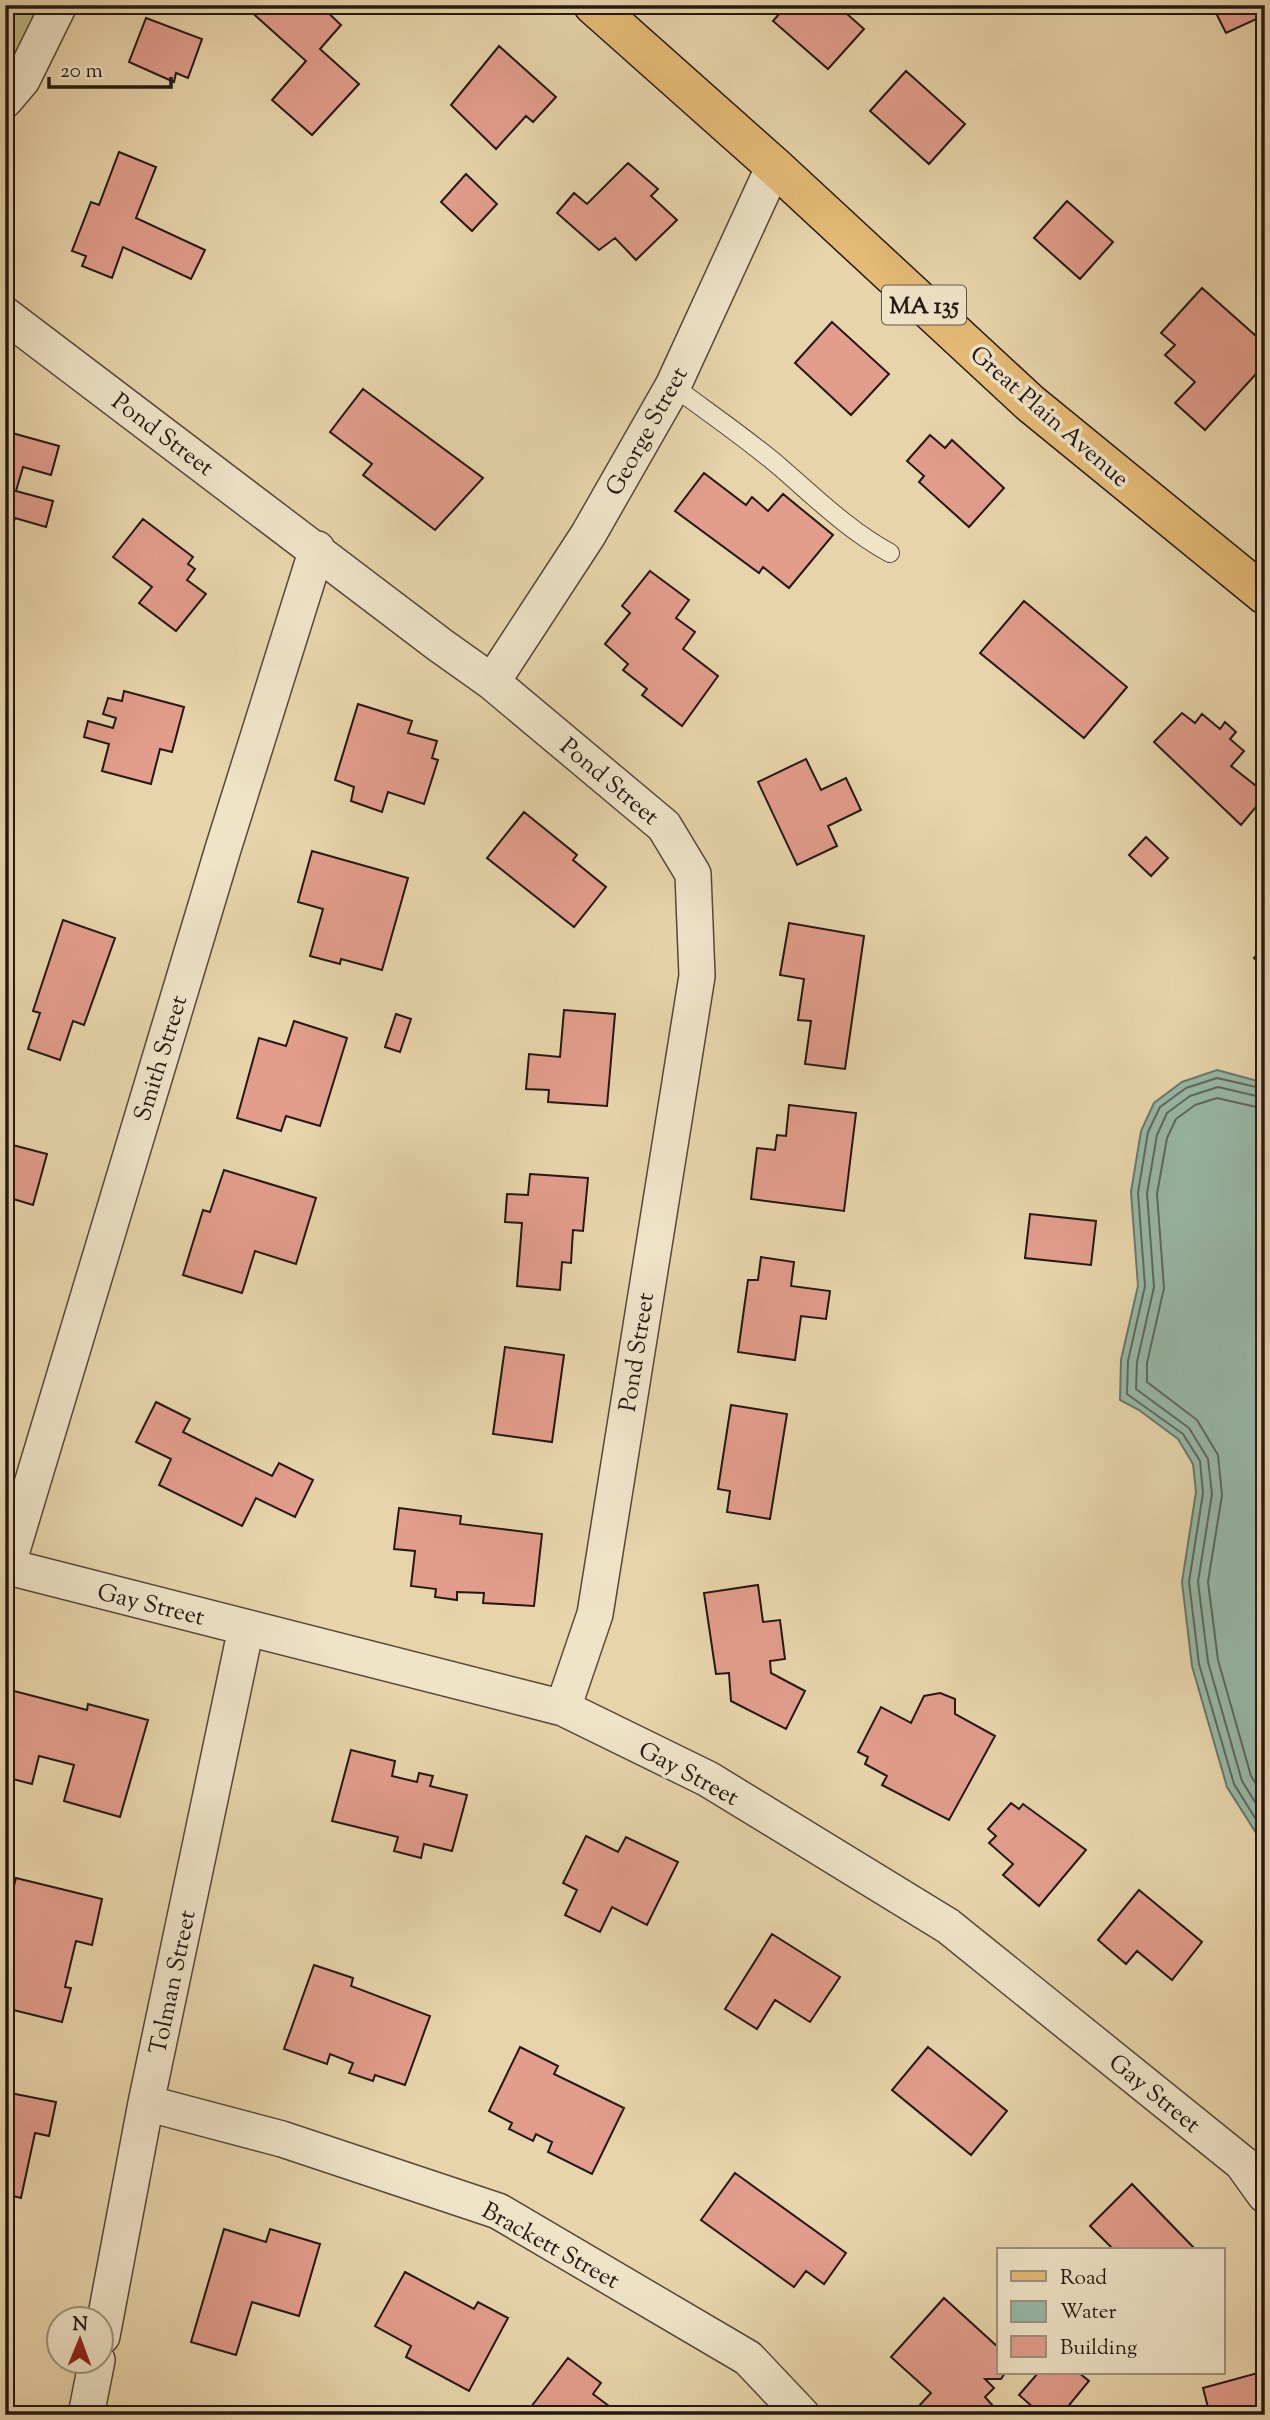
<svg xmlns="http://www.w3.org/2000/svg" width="1270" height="2420" font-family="'Sorts Mill Goudy',serif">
	<rect width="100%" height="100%" fill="#e7d4aa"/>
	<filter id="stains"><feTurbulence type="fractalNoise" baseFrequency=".00286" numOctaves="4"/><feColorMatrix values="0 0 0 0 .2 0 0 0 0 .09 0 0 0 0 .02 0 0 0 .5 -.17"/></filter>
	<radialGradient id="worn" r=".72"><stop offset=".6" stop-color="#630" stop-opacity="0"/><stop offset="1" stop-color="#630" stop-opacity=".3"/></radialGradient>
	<path fill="#bdbb84" stroke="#706a4c" stroke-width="2" d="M5 5H39L9 68 5 70Z"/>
	<path fill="#97b8a8" stroke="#69786d" stroke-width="2" d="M1217 1070 1265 1083V1847L1227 1787 1192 1666 1182 1582 1196 1492 1193 1464 1178 1439 1139 1410 1120 1400 1121 1360 1138 1286 1131 1192 1141 1131 1154 1103 1182 1082Z"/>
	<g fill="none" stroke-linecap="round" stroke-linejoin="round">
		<path stroke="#5e685e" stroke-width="2" d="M1265 1089 1217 1078 1186 1088 1160 1107 1148 1132 1138 1193 1145 1286 1128 1361 1127 1394 1183 1434 1200 1461 1203 1493 1189 1582 1199 1664 1234 1784 1265 1834
			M1265 1098 1218 1087 1190 1096 1167 1113 1157 1135 1147 1193 1154 1287 1137 1362 1136 1389 1189 1428 1208 1459 1212 1494 1198 1582 1208 1662 1242 1781 1265 1818
			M1265 1109 1217 1098 1195 1105 1176 1119 1167 1138 1157 1194 1164 1288 1147 1363V1382L1197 1420 1218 1455 1222 1495 1208 1582 1218 1660 1251 1776 1265 1798"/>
	</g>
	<path fill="#e29d8c" stroke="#241814" stroke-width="2" d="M251 5H320L341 25 320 49 359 84 312 135 272 100 306 61 248 9Z
		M787 5H837L864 29 828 69 773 21Z
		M1212 5H1265V15L1226 33Z
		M146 18 202 39 188 78 176 73 174 82 129 62Z
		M499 46 556 97 533 122 526 116 496 149 451 105Z
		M906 71 965 124 929 164 870 111Z
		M119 152 156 167 136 218 205 250 191 279 123 247 112 278 82 266 86 256 72 251 91 202 99 205Z
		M628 163 658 189 651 196 677 220 636 260 615 238 599 250 557 213 574 193 587 204Z
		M466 174 497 204 472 231 441 202Z
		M1067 201 1113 242 1080 279 1034 238Z
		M1202 288 1265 344V364L1205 430 1175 403 1195 382 1165 355 1175 345 1161 333Z
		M832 322 889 374 851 415 795 363Z
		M363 389 483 478 435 530 363 475 372 464 330 432Z
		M12 433 59 446 51 475 23 467 16 491 53 501 46 527 15 518 5 552V457Z
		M930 435 945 448 952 440 1004 488 969 527 919 482 924 476 907 461Z
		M704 473 746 505 752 497 768 511 783 494 833 535 789 588 763 567 759 573 675 511Z
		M143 519 193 557 188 564 195 569 187 580 206 594 176 631 139 603 152 587 113 557Z
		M650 571 689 600 676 618 695 632 683 649 718 676 682 726 642 695 647 689 623 670 628 664 605 644 630 613 622 606Z
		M1024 601 1127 687 1084 738 980 653Z
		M124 691 184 707 172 752 160 749 151 784 102 771 109 744 84 737 88 721 113 728 116 718 103 714 108 698 122 701Z
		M358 704 412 721 408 733 437 741 432 758 438 760 424 804 388 792 382 812 351 801 354 787 335 780Z
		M1182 713 1195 723 1202 714 1220 729 1225 722 1236 732 1230 739 1244 751 1231 766 1265 793V796L1241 825 1154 742Z
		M806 759 821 790 846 778 861 810 828 826 837 846 797 865 758 782Z
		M524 812 577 855 573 860 606 887 574 927 487 858Z
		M1146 837 1168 858 1151 876 1129 855Z
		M312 851 408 878 382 970 341 959 340 964 310 956 323 909 298 902Z
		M63 920 115 938 84 1025 73 1021 60 1060 28 1049 40 1013 33 1011Z
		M789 923 864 936 845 1069 805 1064 811 1021 798 1020 804 979 780 975Z
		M1265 946V968L1254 958Z
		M564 1010 615 1014 607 1106 548 1102 549 1090 526 1089 529 1054 560 1057Z
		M396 1014 411 1019 400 1052 385 1047Z
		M294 1021 347 1038 320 1126 286 1116 281 1131 237 1118 259 1038 286 1046Z
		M789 1105 856 1113 844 1211 751 1199 757 1148 775 1150 777 1135 786 1136Z
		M5 1143 47 1154 33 1205 10 1198 5 1215Z
		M224 1170 316 1198 296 1264 255 1251 242 1293 183 1275 203 1210 210 1212Z
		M530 1174 588 1178 583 1231 573 1230 571 1263 562 1262 560 1290 517 1286 522 1223 505 1222 507 1194 528 1195Z
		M1030 1214 1096 1221 1091 1265 1025 1258Z
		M761 1257 794 1262 791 1286 830 1291 826 1319 801 1316 795 1360 738 1352 748 1280H758Z
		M505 1347 564 1355 552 1442 493 1434Z
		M156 1402 190 1419 183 1432 272 1476 279 1463 313 1480 295 1517 256 1498 242 1526 159 1485 171 1459 136 1442Z
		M731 1405 787 1414 770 1519 727 1512 730 1491 718 1489Z
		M399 1508 461 1516 460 1524 542 1534 534 1606 483 1603 484 1593 457 1592V1600L435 1597 436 1589 411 1586 415 1551 394 1549Z
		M758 1585 763 1622 780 1620 785 1659 770 1661 771 1673 805 1691 786 1729 731 1701 729 1673 716 1674 704 1593Z
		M14 1691 87 1710 88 1704 148 1720 120 1817 64 1801 74 1765 39 1756 32 1784 5 1777V1725Z
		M940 1693 955 1699V1714L995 1736 949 1820 882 1785 887 1776 865 1764 868 1757 858 1752 881 1707 911 1723 924 1696Z
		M351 1750 395 1761 392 1776 417 1782 419 1773 433 1776 430 1786 467 1795 452 1851 424 1844 421 1858 394 1851 398 1837 332 1821Z
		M1011 1803 1019 1809 1023 1804 1086 1850 1039 1906 1003 1875 1013 1864 989 1843 996 1836 988 1829Z
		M586 1836 618 1852 626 1837 678 1862 647 1925 612 1907 600 1932 565 1915 577 1890 563 1883Z
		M16 1878 102 1899 92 1945 76 1941 65 1987 71 1988 62 2022 5 2008V1964L14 1931 5 1929V1921Z
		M1139 1890 1202 1942 1172 1980 1137 1951 1126 1964 1098 1940Z
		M772 1934 840 1977 810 2022 775 2000 757 2029 725 2009Z
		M314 1965 353 1978 351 1986 430 2016 405 2085 375 2075 373 2081 349 2073 353 2063 330 2054 327 2064 284 2049Z
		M520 2047 558 2066 554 2074 624 2108 592 2174 548 2152 552 2142 536 2134 533 2141 509 2129 512 2123 489 2111Z
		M928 2047 1007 2111 971 2155 892 2090Z
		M5 2092 56 2102 49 2136 35 2133 21 2198 5 2194Z
		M735 2173 846 2253 824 2284 806 2271 794 2287 701 2220Z
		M1132 2184 1196 2250H1114L1090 2226Z
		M224 2229 266 2242 270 2229 320 2244 299 2316 252 2302 236 2355 191 2342Z
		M405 2272 474 2309 478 2302 508 2318 469 2391 406 2357 411 2346 375 2326Z
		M944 2298 999 2348V2373H1005L1001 2379H985L994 2388 985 2397 1001 2415H926L918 2407 931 2393 891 2357Z
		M568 2358 601 2383 593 2394 621 2415H525Z
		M1265 2371V2415H1210L1203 2388Z
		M1038 2373H1079L1089 2381 1061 2415H1042L1019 2395Z"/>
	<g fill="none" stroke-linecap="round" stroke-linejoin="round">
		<g stroke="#55473a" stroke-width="20">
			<path id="service" d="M673 386C709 413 746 438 780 467 816 498 848 530 890 553"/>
		</g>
		<g stroke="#55473a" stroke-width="38">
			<path id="minor" d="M5 100 22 80 59 5
				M5 315 440 645 492 682 664 826 693 874 697 976 595 1614 563 1708
				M492 682 588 535 673 386 774 166
				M5 1566 563 1708 708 1779 948 1926 1242 2163 1265 2195
				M7 1567 223 849 317 549
				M146 2103 282 2139 498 2211 748 2358 802 2415
				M102 2336 146 2103 246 1628
				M86 2415 97 2360"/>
		</g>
		<g stroke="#241814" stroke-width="41">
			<path id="primary" d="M593 5 774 166 1030 403 1265 595"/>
		</g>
		<use href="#service" stroke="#efe3c8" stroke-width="18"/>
		<use href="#minor" stroke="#efe3c8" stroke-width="35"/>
		<use href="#primary" stroke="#e4ba75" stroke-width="38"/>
	</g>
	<g text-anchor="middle" stroke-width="7" stroke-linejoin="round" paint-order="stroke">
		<rect fill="#efe3c8" stroke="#61554a" stroke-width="2" x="882" y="285.5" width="84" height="39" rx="5"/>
		<g font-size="23" font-weight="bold" fill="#241814">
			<text x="924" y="313">MA 135</text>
		</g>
		<g font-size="24" fill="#241814" stroke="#efe3c8">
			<text transform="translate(1050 416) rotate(41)" y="8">Great Plain Avenue</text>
			<text transform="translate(646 431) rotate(-61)" y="8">George Street</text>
			<text transform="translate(163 434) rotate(37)" y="8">Pond Street</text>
			<text transform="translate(610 781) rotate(40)" y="8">Pond Street</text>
			<text transform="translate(160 1058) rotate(-73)" y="8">Smith Street</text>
			<text transform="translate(636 1352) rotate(-81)" y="8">Pond Street</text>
			<text transform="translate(151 1604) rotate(14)" y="8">Gay Street</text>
			<text transform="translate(689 1773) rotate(28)" y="8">Gay Street</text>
			<text transform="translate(172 1982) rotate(-78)" y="8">Tolman Street</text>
			<text transform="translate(1155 2093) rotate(39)" y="8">Gay Street</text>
			<text transform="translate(551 2245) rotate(29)" y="8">Brackett Street</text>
		</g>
	</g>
	<rect width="1270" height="2420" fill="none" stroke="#e7d4aa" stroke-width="28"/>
	<rect x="7" y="7" width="1256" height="2406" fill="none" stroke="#241814" stroke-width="3.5"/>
	<rect x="14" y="14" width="1242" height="2392" fill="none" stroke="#241814" stroke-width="2"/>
	<rect x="997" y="2248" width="228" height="126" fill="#efe3c8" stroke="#9e9280" stroke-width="2"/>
	<rect x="1011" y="2271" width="35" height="10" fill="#e4ba75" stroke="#9e9280" stroke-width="2"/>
	<text x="1060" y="2284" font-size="21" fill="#241814">Road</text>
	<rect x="1011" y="2301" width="35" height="21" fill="#97b8a8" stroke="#9e9280" stroke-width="2"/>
	<text x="1060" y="2318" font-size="21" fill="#241814">Water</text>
	<rect x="1011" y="2336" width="35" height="21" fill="#e29d8c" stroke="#9e9280" stroke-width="2"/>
	<text x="1060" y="2354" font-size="21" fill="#241814">Building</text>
	<g transform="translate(80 2340) rotate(1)"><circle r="33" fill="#efe3c8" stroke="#9e9280" stroke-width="2"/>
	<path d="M0-5L12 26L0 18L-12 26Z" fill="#8f2418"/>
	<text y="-10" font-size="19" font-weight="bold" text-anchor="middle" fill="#241814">N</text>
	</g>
	<path d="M49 77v10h122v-10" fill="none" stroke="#241814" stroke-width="3.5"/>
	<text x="60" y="77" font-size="21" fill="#241814" stroke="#efe3c8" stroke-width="5" paint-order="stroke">20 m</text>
	<rect width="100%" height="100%" filter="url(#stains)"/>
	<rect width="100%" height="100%" fill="url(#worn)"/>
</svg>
